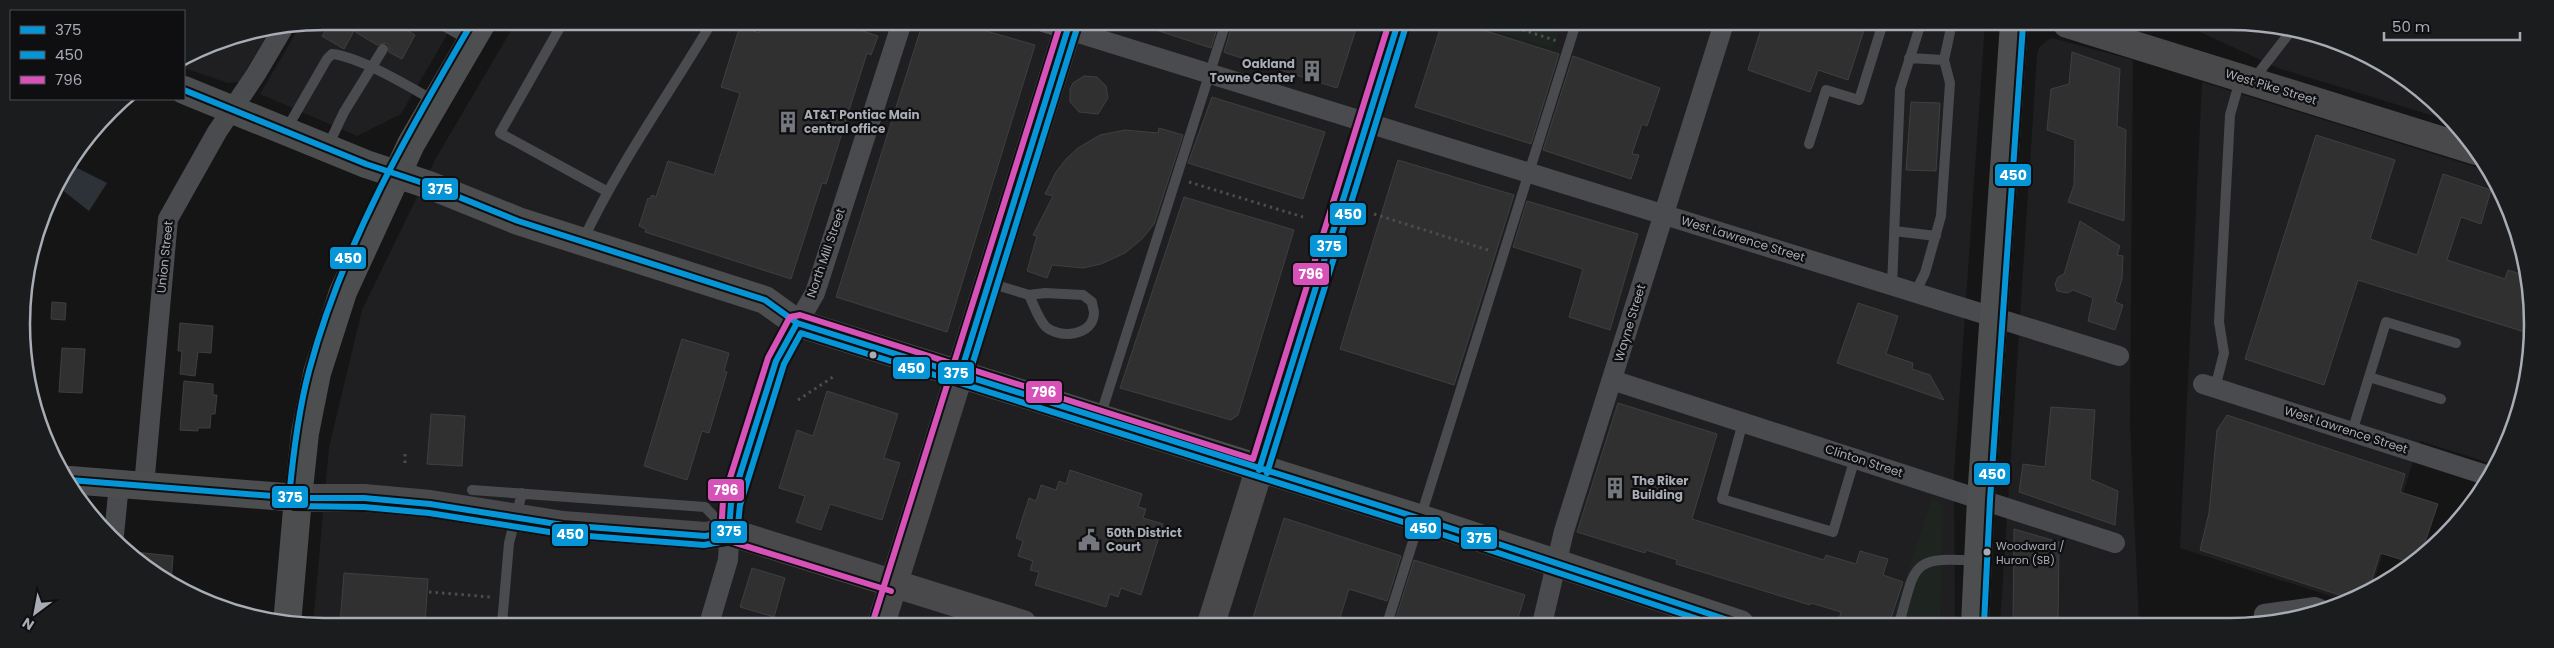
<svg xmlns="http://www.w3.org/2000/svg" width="2554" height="648" font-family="Poppins,sans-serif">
	<rect width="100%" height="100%" fill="#151515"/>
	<path fill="#1f1f21" d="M324 21H455L401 114 357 136 260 94 300 26Z
		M516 22 1985 23 1954 475 1955 624H313L329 447 362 310 436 158Z
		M2201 24H2270L2382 62 2447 120 2278 68 2200 32Z
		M269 32 239 82 228 83 184 68V60L208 44Z
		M2052 38 2133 60 2130 422 2139 624H2000L2037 55 2039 48 2046 41Z
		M2202 82 2485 170 2523 246 2530 364 2501 458 2496 465 2420 441 2371 590 2364 596 2346 601 2180 548Z"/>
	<path fill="#1e241f" d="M1469 23H1561L1553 49Z
		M1931 500 1943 504 1940 624H1891Z"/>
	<path fill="#2c3238" d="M71 165 107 183 89 211 56 185Z"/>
	<path fill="#303030" stroke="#3e3f41" d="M331 21H391L394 30 403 28 415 35 402 59 389 52V46L386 43 377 45 354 31 344 49 322 36Z
		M763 22H835L878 36 871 55 867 53 826 184 822 183 791 279 645 232 646 229 639 226 648 198 650 199 652 195 656 197 668 161 714 175 740 93 721 87 740 26 759 33Z
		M923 22H955L1035 45 947 332 836 297Z
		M1141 22H1219L1211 48 1141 25Z
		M1233 22H1246L1358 23 1337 88 1226 53 1224 52Z
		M1442 23H1461L1559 54 1531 144 1415 107Z
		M1763 23H1855L1865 27 1848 80 1818 70 1810 92 1748 70Z
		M2072 52 2120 69 2117 126 2126 130 2124 221 2068 202 2074 185 2075 140 2047 130 2051 89 2069 84Z
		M1573 56 1660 88 1647 126 1642 124 1632 154 1639 155 1631 179 1543 150Z
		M1084 76 1097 77 1106 86 1108 98 1098 114 1079 112 1070 102V89L1073 83Z
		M1212 97 1325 132 1303 199 1188 163Z
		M1911 102 1940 103 1936 171 1906 170Z
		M1159 128 1183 135 1154 224 1142 239 1125 253 1101 264 1083 268 1052 265 1047 278 1027 271 1037 236 1033 235 1053 196 1045 194 1056 172 1066 159 1078 148 1100 135 1125 130 1158 133Z
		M2316 135 2395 160 2370 239 2417 255 2443 174 2491 190 2481 224 2461 217 2447 260 2505 279 2508 270 2524 275 2528 333 2358 280 2324 385 2245 359Z
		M1398 160 1514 195 1454 385 1340 349Z
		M1184 197 1294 230 1238 415 1231 420 1120 388Z
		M1527 201 1638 234 1610 330 1569 317 1583 269 1513 247Z
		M2080 221 2120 246 2117 255 2123 256 2122 279 2115 302 2123 305 2115 330 2088 321 2093 298 2073 290 2067 293 2057 291 2055 284 2058 277 2064 274Z
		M52 302 66 303 65 320 51 319Z
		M1858 303 1898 316 1886 354 1913 363 1912 369 1930 375 1944 400 1837 363Z
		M180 323 213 326 211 353 198 352 195 376 180 374 182 351H178Z
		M682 339 729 353 724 371 727 372 709 433 702 431 687 480 644 466Z
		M62 348 85 349 82 393 59 392Z
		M184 381 213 384V395H217L215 414H211L210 428H198V431L180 430Z
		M827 391 898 414 884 458 900 463 882 520 830 504 821 530 796 522 805 496 779 488 797 430 813 436Z
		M1618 403 1717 434 1692 519 1824 560 1826 555 1856 564 1860 551 1888 559 1883 575 1903 582 1889 624H1855L1839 619 1841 612 1811 603 1810 605 1676 564 1677 560 1646 550 1645 553 1577 532Z
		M2051 407 2095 410 2090 479 2118 491 2115 525 2019 492 2023 464 2045 467Z
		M431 414 465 416 462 466 427 464Z
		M2227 415 2405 474 2400 492 2438 504 2421 554 2410 562 2380 553 2368 593 2352 599 2200 550 2209 513 2217 430Z
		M1070 470 1142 494 1138 507 1146 509 1143 518 1163 524 1141 595 1121 588 1118 597 1110 594 1106 607 1035 585 1039 572 1030 570 1033 561 1018 556 1023 541 1016 538 1029 498 1036 501 1041 485 1056 490 1059 481 1066 484Z
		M1284 518 1401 556 1387 601 1349 589 1338 624H1251Z
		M2014 529 2059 542 2058 624H2013Z
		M134 552 173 556 171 585 156 572Z
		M1414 560 1525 595 1516 624H1394Z
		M752 568 785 578 774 617 740 607Z
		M344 573 428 579 425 624H340Z"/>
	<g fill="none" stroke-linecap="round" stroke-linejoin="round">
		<path stroke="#4b4c4f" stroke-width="3" stroke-dasharray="2.5 4" stroke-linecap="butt" d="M1513 23 1514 27 1557 41
			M1189 182 1303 217
			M1374 214 1491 251
			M798 400 836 375
			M405 454V466
			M429 592 491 597"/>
		<path stroke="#4a4b4e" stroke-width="10" d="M435 21 470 41
			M563 22 500 133 608 192
			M397 24 399 21
			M1909 58 1944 60
			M2253 80 2291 31
			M286 130 327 59 332 54C361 57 409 87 435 101
			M1809 144 1826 90 1859 100 1882 26 1873 23
			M327 148 344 112 383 49
			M1894 231 1936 236
			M583 240C619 164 669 94 712 22
			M990 283 1029 295
			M1892 286 1900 89 1921 23
			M1045 293 1083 295 1092 302C1092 305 1094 310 1094 313 1093 336 1060 339 1046 327 1038 319 1034 305 1029 295Z
			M1915 293 1925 273 1941 216 1950 83 1944 60 1952 23
			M2369 377 2441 399
			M2215 388 2224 353 2219 322 2230 115 2240 80
			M1100 417 1226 22
			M1743 422 1722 499 1833 532 1855 458
			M2352 432 2386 322 2456 343
			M472 490 705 507 726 529
			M502 624 509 543 522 493
			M1387 624 1576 23
			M1899 624C1916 564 1910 556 1977 561"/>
		<path stroke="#4a4b4e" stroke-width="20" d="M1043 22 2119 356
			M1612 380 2115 543
			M2203 384 2489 476
			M1259 470 1398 23
			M144 486 168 219 217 132 256 74 282 30
			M114 535 119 484
			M2264 614 2315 607 2320 609
			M709 624 728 560 731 503 776 361 815 293 902 22
			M1542 624 1564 531 1724 23"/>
		<path stroke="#49494c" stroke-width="28" d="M2067 24 2476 151
			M298 498H364L430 504 563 525 705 536 729 532 1023 624
			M881 624 1070 22
			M1211 624 1259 470"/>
		<path stroke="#4c4e50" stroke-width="28" d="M298 498 305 433 317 373 343 292 411 144 483 21
			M1975 624 1981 499 2014 24"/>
		<path stroke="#4c4d4f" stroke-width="28" d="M184 90 366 164 429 185 518 221 765 300 797 323 1441 525 1740 624
			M70 480 298 498 287 624"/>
		<g stroke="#0f0f11" stroke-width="10">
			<path id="bus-1" d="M184 90 366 164 429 185 518 221 765 300 797 323 1441 525 1740 624
				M960 375 1070 22
				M1259 470 1398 23
				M70 480 298 498H364L430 504 563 525 705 536 729 532 731 503 776 361 797 323"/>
		</g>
		<g stroke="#0f0f11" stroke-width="10">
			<path id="bus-2" d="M473 21C408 132 342 246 309 371 298 412 293 455 289 498L294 506 364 507 429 513 562 534 704 545 732 540 737 534 740 505 784 364 801 333 1438 533 1713 624
				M968 378 1078 25
				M1267 473 1406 26
				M1984 624 1990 500 2023 25"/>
		</g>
		<g stroke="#0f0f11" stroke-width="10">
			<path id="bus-3" d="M891 591 726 540 721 535 723 500 768 358 790 317 800 315 1253 459 1389 23
				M873 621 1061 22"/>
		</g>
		<use href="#bus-1" stroke="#0696d7" stroke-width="6"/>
		<use href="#bus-2" stroke="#0696d7" stroke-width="6"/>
		<use href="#bus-3" stroke="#d652b8" stroke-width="6"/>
	</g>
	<defs>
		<g id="building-bare" transform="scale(1.725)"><path d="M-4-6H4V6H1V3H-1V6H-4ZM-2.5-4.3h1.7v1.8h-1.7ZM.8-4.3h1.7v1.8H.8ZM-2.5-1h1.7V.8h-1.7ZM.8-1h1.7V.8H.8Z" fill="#74777d" stroke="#0f0f11" stroke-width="2.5" paint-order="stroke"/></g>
		<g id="civic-bare" transform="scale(1.725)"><path d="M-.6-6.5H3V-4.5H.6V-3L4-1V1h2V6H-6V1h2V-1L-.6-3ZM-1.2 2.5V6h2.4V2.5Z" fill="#74777d" stroke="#0f0f11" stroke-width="2.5" paint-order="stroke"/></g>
	</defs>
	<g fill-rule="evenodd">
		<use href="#building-bare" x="1312" y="71"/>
		<use href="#building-bare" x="788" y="122"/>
		<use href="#building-bare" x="1615" y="488"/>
		<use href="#civic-bare" x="1089" y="540"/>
	</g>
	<g fill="#a7acb5" stroke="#0f0f11" stroke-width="2">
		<circle cx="873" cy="355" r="4.5"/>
		<circle cx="1987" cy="552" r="4.5"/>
	</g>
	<g text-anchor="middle" stroke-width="4.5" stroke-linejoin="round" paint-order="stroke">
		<g font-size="11" fill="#a7acb5" stroke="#0f0f11" text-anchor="start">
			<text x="1996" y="550">Woodward /<tspan x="1996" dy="14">Huron (SB)</tspan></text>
		</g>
		<g font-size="12" font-weight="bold" fill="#a7acb5" stroke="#0f0f11" text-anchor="start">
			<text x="1295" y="68" text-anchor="end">Oakland<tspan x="1295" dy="14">Towne Center</tspan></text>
			<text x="804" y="119">AT&amp;T Pontiac Main<tspan x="804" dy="14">central office</tspan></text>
			<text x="1632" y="485">The Riker<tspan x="1632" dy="14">Building</tspan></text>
			<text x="1106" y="537">50th District<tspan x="1106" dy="14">Court</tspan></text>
		</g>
		<g font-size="12" fill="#a7acb5" stroke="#0f0f11">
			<text transform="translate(2271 87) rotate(17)" y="4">West Pike Street</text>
			<text transform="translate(1743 239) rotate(17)" y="4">West Lawrence Street</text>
			<text transform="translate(826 253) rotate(-71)" y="4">North Mill Street</text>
			<text transform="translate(165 257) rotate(-84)" y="4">Union Street</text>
			<text transform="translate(1630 323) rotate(-73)" y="4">Wayne Street</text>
			<text transform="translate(2346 430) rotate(18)" y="4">West Lawrence Street</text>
			<text transform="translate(1864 461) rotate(18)" y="4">Clinton Street</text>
		</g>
	</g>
	<path d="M0 0H2554V648H0ZM324 30H2230A294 294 0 0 1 2524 324V324A294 294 0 0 1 2230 618H324A294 294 0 0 1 30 324V324A294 294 0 0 1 324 30Z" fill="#1b1c1e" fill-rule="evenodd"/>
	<path fill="none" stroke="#a7acb5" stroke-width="2.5" d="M324 30H2230A294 294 0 0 1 2524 324V324A294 294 0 0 1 2230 618H324A294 294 0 0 1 30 324V324A294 294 0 0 1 324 30Z"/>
	<g stroke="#0f0f11" stroke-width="2">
		<rect x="1994" y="163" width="38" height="24" rx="5" fill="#0696d7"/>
		<rect x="421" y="177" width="38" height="24" rx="5" fill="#0696d7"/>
		<rect x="1329" y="202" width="38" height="24" rx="5" fill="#0696d7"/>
		<rect x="1309" y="234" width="39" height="24" rx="5" fill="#0696d7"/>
		<rect x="329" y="246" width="38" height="24" rx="5" fill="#0696d7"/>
		<rect x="1292" y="262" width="38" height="24" rx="5" fill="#d652b8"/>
		<rect x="892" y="356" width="39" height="24" rx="5" fill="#0696d7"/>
		<rect x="937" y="361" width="38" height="24" rx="5" fill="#0696d7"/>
		<rect x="1025" y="380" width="38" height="24" rx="5" fill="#d652b8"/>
		<rect x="1973" y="462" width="38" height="24" rx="5" fill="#0696d7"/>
		<rect x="707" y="478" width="38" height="24" rx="5" fill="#d652b8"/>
		<rect x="271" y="485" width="38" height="24" rx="5" fill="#0696d7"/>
		<rect x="1404" y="516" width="38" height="24" rx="5" fill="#0696d7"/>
		<rect x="710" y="520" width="38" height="24" rx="5" fill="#0696d7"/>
		<rect x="551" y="523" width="38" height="24" rx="5" fill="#0696d7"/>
		<rect x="1460" y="526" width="38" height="24" rx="5" fill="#0696d7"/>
	</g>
	<g font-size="14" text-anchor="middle" font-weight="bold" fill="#fff">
		<text x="2013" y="180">450</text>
		<text x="440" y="194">375</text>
		<text x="1348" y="219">450</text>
		<text x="1329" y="251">375</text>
		<text x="348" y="263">450</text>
		<text x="1311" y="279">796</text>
		<text x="911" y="373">450</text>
		<text x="956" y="378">375</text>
		<text x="1044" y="397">796</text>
		<text x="1992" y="479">450</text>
		<text x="726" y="495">796</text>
		<text x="290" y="502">375</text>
		<text x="1423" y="533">450</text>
		<text x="729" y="536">375</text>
		<text x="570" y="539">450</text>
		<text x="1479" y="543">375</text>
	</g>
	<rect x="10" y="10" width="175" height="90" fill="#0f0f11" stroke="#4c4e53"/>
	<rect x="20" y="26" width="25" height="8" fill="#0696d7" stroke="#4c4e53"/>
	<text x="55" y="35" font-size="15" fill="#a7acb5">375</text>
	<rect x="20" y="51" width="25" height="8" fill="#0696d7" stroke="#4c4e53"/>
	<text x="55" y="60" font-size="15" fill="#a7acb5">450</text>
	<rect x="20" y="76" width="25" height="8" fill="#d652b8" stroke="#4c4e53"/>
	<text x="55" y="85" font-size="15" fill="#a7acb5">796</text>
	<g transform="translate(35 613) rotate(212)" stroke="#0f0f11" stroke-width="4" paint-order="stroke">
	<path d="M0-4L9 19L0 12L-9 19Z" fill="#a7acb5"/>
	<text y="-8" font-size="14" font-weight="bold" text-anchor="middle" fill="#a7acb5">N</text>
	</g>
	<path d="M2384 32v8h136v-8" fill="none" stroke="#a7acb5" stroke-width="2.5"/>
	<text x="2392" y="32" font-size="15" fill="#a7acb5" stroke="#0f0f11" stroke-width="4" paint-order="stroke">50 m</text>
</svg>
